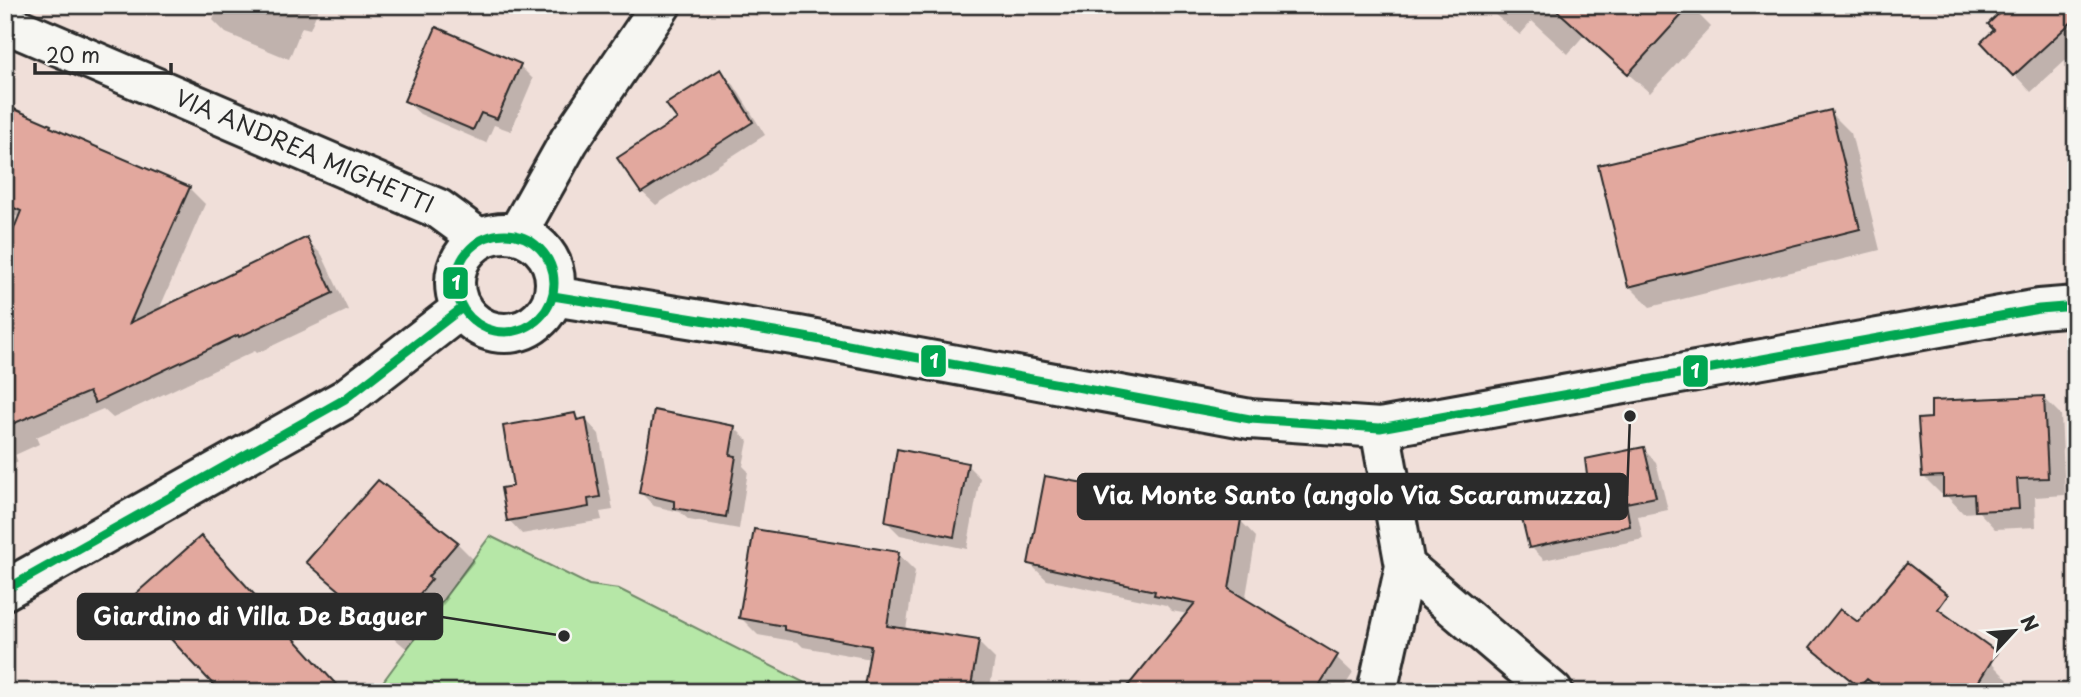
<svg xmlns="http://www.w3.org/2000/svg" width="2081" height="697" font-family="'Playpen Sans',sans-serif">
	<rect width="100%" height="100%" fill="#f0dfd9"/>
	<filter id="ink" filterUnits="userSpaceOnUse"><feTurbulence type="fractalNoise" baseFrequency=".0143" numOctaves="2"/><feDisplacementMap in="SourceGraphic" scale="14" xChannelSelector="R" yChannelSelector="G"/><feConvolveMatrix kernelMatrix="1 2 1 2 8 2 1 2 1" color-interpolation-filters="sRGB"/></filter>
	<g filter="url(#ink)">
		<path fill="#b6e7a7" stroke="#708969" stroke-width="2" d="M490 536 589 585 619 589 811 686 810 692H387L382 683Z"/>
		<path fill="#0003" d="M219 5H320L310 29 302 27 289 59 226 33 213 20Z
			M747 5H778L758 17Z
			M1483 5H1689L1711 27 1650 93 1584 35 1568 54 1532 21 1520 35Z
			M2076 5V51L2031 92 1984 42 1996 30Z
			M520 66 533 79 511 131 494 125 486 143 420 114 406 101Z
			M720 72 734 85 765 135 656 205 642 192 679 120Z
			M5 107 50 126 54 131 189 188 205 204 158 312 306 239 322 255 348 310 257 353 255 351 113 418 103 409 36 437 39 444 15 455 18 462 5 468V346L20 218 5 211Z
			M1830 112 1851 133 1880 250 1650 307 1629 286Z
			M2043 397 2061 415 2065 495 2035 497 2036 527 1995 529 1979 512 1963 513 1945 494H1941L1923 476Z
			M575 415 581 421 586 420 599 434 613 510 600 512 602 520 522 534 509 520Z
			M734 427 748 441 743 466 748 471 739 529 689 520 680 512 654 506 641 493Z
			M1643 449 1656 462 1668 510 1638 516 1643 539 1544 560 1531 547 1589 476Z
			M967 465 980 478 967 549 900 535 887 522Z
			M379 483 457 543 475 561 446 596 448 599 407 649 326 580 308 562Z
			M1122 492 1135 505 1240 520 1256 537 1245 602 1336 657 1353 673 1341 692H1150L1188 614 1172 611 1166 605 1047 580 1030 564Z
			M898 554 915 571 906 630 978 642 995 659 989 692H865L871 659 803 647 798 642 758 635 741 618Z
			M1859 624 1990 662 2008 680 2001 692H1849L1855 685 1830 664 1812 646Z
			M34 685 41 692H27Z"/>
		<path fill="#e2a89e" stroke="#2b2b2b" stroke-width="2" d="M1551 5H1691L1628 74Z
			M2008 5H2076V18L2013 76 1981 42 1994 30 1988 24Z
			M436 27 521 64 497 119 481 113 473 130 404 101Z
			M721 69 753 122 641 193 617 158 677 119 666 104Z
			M5 105 51 125 50 127 190 187 130 323 307 237 333 293 239 337 238 335 95 403 89 392 5 427V251L21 211 5 204Z
			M1831 110 1860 229 1628 287 1598 165Z
			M2044 396 2048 478 2017 479 2019 509 1975 511 1974 494 1943 496V476L1922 477 1918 419 1931 418V401Z
			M654 410 735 426 730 455 736 456 726 517 674 508V501L639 493Z
			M575 413 577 420 586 418 600 497 588 499 589 507 507 521 501 488 513 486 503 426Z
			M1644 447 1656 497 1626 503 1630 526 1529 548 1515 489 1587 475 1585 459Z
			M897 449 968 463 954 537 885 522Z
			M1045 476 1123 490 1121 501 1241 519 1229 589 1338 655 1315 692H1123L1195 603 1154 595 1155 591 1028 564Z
			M378 480 458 542 428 577 432 579 389 632 306 562Z
			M754 529 899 552 887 626 979 640 970 692H863L871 646 784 630V626L739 618Z
			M201 536 343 692H220L132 597Z
			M1907 563 1948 595 1938 609 1997 652 1972 692H1885L1867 679 1859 687 1810 647 1840 609 1858 622Z"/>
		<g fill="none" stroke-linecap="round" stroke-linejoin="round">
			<g stroke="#2b2b2b" stroke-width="44">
				<path id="minor" d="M517 234 569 141 661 5
					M1405 566 1553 692
					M1377 692 1405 566 1380 428"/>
			</g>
			<g stroke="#2b2b2b" stroke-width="44">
				<g id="tertiary">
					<path id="s1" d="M5 23 439 209 480 239"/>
				</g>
			</g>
			<g stroke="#2b2b2b" stroke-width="44">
				<path id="secondary" d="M455 283a50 50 0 1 1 100 0a50 50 0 1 1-100 0Z
					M553 296 799 336 1250 419 1380 428 2039 309 2076 306
					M5 590 345 399 462 308"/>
			</g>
			<use href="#minor" stroke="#f6f6f2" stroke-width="38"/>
			<use href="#tertiary" stroke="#f6f6f2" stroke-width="38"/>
			<use href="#secondary" stroke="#f6f6f2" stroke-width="38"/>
			<g stroke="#f6f6f2" stroke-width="14">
				<path id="bus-1" d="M456 283a49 49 0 1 1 98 0a49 49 0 1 1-98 0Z
					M553 296 799 336 1250 419 1380 428 2039 309 2076 306
					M5 590 345 399 462 308"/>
			</g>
			<use href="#bus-1" stroke="#00a651" stroke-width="9"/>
		</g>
	</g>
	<g text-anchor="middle" stroke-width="7" stroke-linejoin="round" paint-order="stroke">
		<g font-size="23" fill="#2b2b2b" stroke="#f6f6f2">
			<text dy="8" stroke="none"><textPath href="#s1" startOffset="326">VIA ANDREA MIGHETTI</textPath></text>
		</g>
	</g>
	<path fill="none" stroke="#2b2b2b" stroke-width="2.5" d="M1630 416L1627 496M564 636L442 617"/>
	<g fill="#2b2b2b" stroke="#f6f6f2" stroke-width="2.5">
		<circle cx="1630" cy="416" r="7"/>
		<circle cx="564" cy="636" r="7"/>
	</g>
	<g fill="#2b2b2b" stroke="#2b2b2b" stroke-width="2.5">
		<rect x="1078" y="474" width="549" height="45" rx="7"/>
		<rect x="78" y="594" width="364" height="45" rx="7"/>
	</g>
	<g font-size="24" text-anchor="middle" font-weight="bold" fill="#fff">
		<text x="1352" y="504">Via Monte Santo (angolo Via Scaramuzza)</text>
		<text x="260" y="625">Giardino di Villa De Baguer</text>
	</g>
	<g stroke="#f6f6f2" stroke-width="2.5">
		<rect x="442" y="266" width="27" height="34" rx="7" fill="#00a651"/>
		<rect x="920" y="344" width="27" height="34" rx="7" fill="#00a651"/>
		<rect x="1682" y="354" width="27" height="34" rx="7" fill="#00a651"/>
	</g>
	<g font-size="19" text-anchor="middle" font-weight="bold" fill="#fff">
		<text x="456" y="290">1</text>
		<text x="934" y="368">1</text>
		<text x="1695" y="378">1</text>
	</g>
	<rect width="2081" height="697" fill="none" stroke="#f6f6f2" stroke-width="28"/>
	<rect x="14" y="14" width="2053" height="669" fill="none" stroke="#2b2b2b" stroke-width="2.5" filter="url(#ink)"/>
	<g transform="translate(2014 631) rotate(64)" stroke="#f6f6f2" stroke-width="5" paint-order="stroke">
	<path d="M0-5L12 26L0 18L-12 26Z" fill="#2b2b2b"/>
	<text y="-10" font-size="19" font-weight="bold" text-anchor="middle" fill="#2b2b2b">N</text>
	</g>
	<path d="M35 63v10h136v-10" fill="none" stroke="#2b2b2b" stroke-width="3.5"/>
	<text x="46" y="63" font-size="21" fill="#2b2b2b" stroke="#f6f6f2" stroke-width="5" paint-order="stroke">20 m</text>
</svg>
